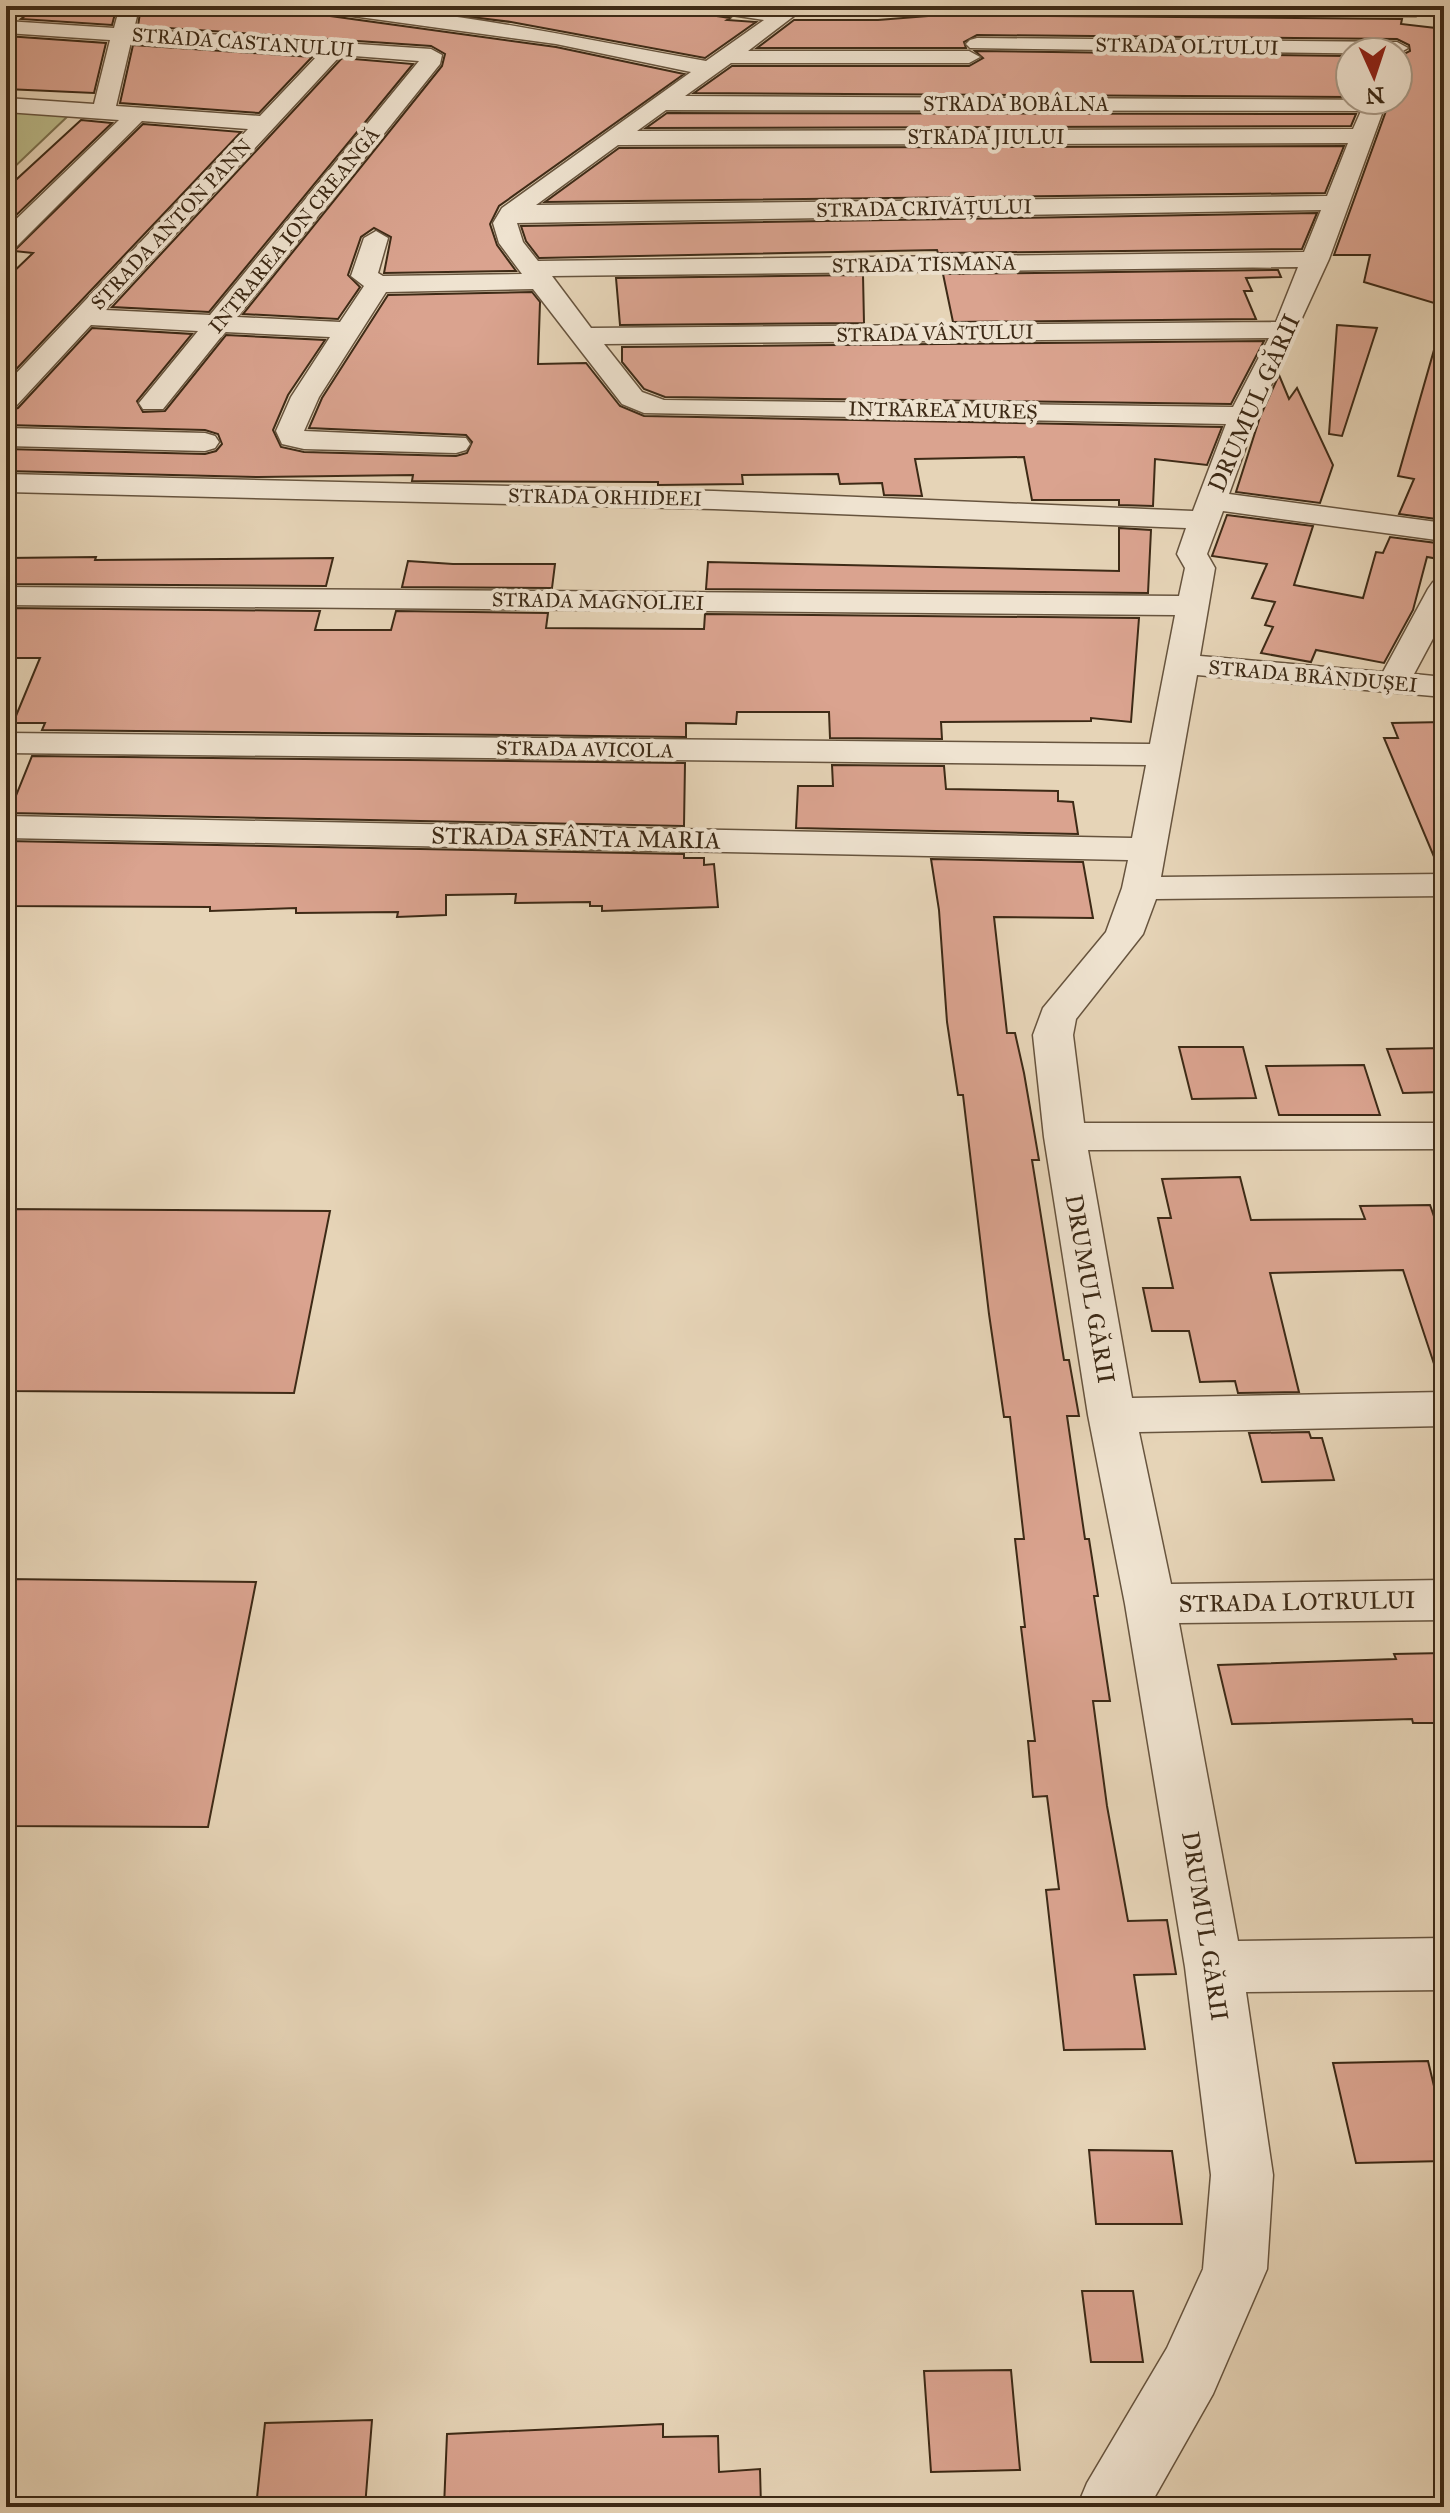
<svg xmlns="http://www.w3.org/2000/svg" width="1450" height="2513" font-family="'IM FELL Great Primer',serif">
	<rect width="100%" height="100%" fill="#e6d4b7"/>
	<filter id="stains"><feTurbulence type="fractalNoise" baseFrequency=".0025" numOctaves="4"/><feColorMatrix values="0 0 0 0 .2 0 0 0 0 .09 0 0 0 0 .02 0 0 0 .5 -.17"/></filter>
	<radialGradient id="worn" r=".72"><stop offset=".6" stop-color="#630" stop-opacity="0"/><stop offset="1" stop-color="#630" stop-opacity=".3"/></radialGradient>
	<path fill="#bbbb8a" stroke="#7c7250" stroke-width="2" d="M6 110 70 114 6 175Z"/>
	<path fill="#daa38f" stroke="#3d2a16" stroke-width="2" d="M38 6H117L112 25 21 19Z
		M141 6H310L323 15 556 47 684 74 499 206 490 224 497 245 516 271 384 273 391 237 374 228 361 237 348 275 360 287 338 319 243 314 442 66 445 54 431 46 138 26Z
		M382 6H699L710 15 730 18 727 20 756 22 705 58 511 22Z
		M941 15 1402 19 1401 24 1444 29V306L1364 282 1370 255H1334L1390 100H1398V57L1410 51 1409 45 1397 39 977 35 964 42 966 48H757L794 20H878Z
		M6 36 106 43 94 93 6 89Z
		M133 45 312 57 259 113 120 103Z
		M975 51 1350 56V97L694 93 732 66H969L983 58Z
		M342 58 413 64 209 312 112 307Z
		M667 113 1356 114 1351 126 646 128Z
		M81 120 112 123 6 225V189Z
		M143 124 241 132 6 380V279L33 253 14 251Z
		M1344 146 1325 193 545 202 619 148Z
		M1317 213 1302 249 938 253 937 250 539 258 526 241 521 226Z
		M1278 270 1281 277 1246 278 1252 291H1244L1256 319 953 322 943 274Z
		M863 275 864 323 620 325 616 278Z
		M532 292 540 302 538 364 586 363 620 406 644 416 1222 427 1207 465 1155 459 1153 506 1119 505V500H1032L1024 457 915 459 922 496 884 495 882 483 840 484 838 474 742 475 743 484 658 485V482L412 481 413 475 259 477 6 471V449L205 454 216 451 222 444 218 434 205 430 6 425V411L18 408 92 328 192 334 137 401 143 412 165 411 226 335 325 340 288 395 273 430 281 447 304 452 456 456 467 453 472 442 466 435 309 428 322 398 388 295Z
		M1337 325 1377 328 1342 436 1329 434Z
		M1264 341 1231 404 665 397 644 389 622 362V347Z
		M1434 350 1444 352V520L1399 514 1414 479 1398 476Z
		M1279 375 1289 399 1297 388 1333 465 1320 503 1236 492 1260 417Z
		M1227 515 1313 526 1294 585 1363 598 1376 552 1383 553 1390 537 1444 544V560L1427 557 1413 610 1384 663 1316 650 1311 662 1261 653 1273 627 1265 625 1275 602 1252 598 1267 564 1212 556Z
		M1119 528 1151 530 1148 593 706 589 708 562 1119 571Z
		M96 557 95 560 333 558 326 586 6 584V558Z
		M408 561 453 564H555L552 588 402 587Z
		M6 608 320 611 315 630H391L396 611 548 613 546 628 704 629 705 614 1139 618 1131 722 1091 718V721L941 722 942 739 830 738 829 712H737L736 724 686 723V737L42 730 45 723H13L40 658H6Z
		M1444 722V871H1440L1384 738H1398L1392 723Z
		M32 756 685 763 684 826 9 813Z
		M832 765 944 766 946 789 1058 791V801L1073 802 1078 834 796 828 798 786H833Z
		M6 841 684 854V858H704V865L714 864 718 907 602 911V906H590V902L515 903 516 894 446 895V915L397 917 398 912 296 913V908L210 911V907L6 906Z
		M931 859 1083 862 1093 918 994 917 1007 1033H1015L1024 1073 1039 1160H1032L1064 1360H1069L1079 1416H1067L1085 1539H1089L1098 1596H1094L1110 1701H1093L1107 1806 1128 1921 1167 1920 1176 1974 1134 1975 1145 2049 1064 2050 1046 1890 1059 1889 1047 1796 1033 1797 1028 1741H1035L1021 1627H1025L1015 1539H1024L1010 1417H1004L989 1314 963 1095H958L947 1022 939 910Z
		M1179 1047H1243L1256 1098 1192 1099Z
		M1444 1048V1092L1403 1093 1387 1049Z
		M1364 1065 1380 1115H1279L1266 1066Z
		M1240 1177 1251 1220 1365 1219 1360 1206 1430 1205 1444 1245V1372L1437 1373 1403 1270 1270 1273 1299 1392 1238 1393 1235 1381 1200 1382 1189 1331H1152L1143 1288H1173L1158 1218H1171L1162 1179Z
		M6 1209 330 1211 294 1393 6 1391Z
		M1309 1432 1311 1438H1322L1334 1480 1262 1482 1249 1433Z
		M6 1579 256 1582 208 1827 6 1826Z
		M1444 1653V1723H1413L1412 1719 1232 1724 1218 1665 1396 1659 1394 1654Z
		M1428 2061 1444 2128V2161L1356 2163 1333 2063Z
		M1089 2150 1172 2151 1182 2224H1096Z
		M1082 2291H1133L1143 2362H1091Z
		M1011 2370 1020 2470 931 2472 924 2371Z
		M372 2420 365 2507H256L265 2423Z
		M663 2424V2437L718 2436 719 2472 760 2469 761 2507H444L447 2434Z"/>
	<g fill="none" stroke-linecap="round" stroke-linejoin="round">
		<g stroke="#67543e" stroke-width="3">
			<path id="minor" d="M120 6 139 8 134 29 431 49 442 55 440 64 237 317 340 322 364 286 351 276 364 238 376 231 388 238 378 273 383 276 522 274 499 243 493 223 502 208 691 72 556 44 323 12 313 6C446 6 575 39 706 61L764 20 712 12 702 6 779 9 784 6H807L748 51H969L980 57 969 63H731L685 96 1387 100 1329 259 1257 416 1229 494 1444 523V541L1223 511 1207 554 1215 568 1200 656 1383 672 1428 589 1433 582 1444 580V618L1414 674 1444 677V697L1197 675 1161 877 1444 874V896L1156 899 1143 934 1076 1019 1073 1035 1084 1123H1444V1149L1088 1150 1132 1398 1444 1392V1426L1139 1432 1171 1584 1444 1580V1620L1179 1623 1238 1941 1444 1938V1990L1246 1992 1273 2175 1267 2269 1213 2394 1149 2507H1077L1087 2483 1167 2348 1203 2269 1211 2175 1185 1967 1125 1604 1088 1415 1044 1137 1033 1035 1043 1008 1106 932 1122 888 1128 860 6 838V816L1132 838 1146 765 6 753V733L1150 744 1175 615 6 605V587L1179 596 1185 568 1177 554 1186 528 714 509 6 492V474L714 491 1193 511 1226 424 644 413 622 404 533 289 386 292 319 397 304 431 466 438 470 444 466 450 456 453 304 449 282 444 276 431 291 397 330 337 225 332 163 409H143L139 403 198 331 91 325 16 406 6 408V384L248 129 142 121 15 248 6 250V229L119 120 6 112V98L94 104 110 40 6 33V21L114 28ZM131 42 319 54 260 116 116 106ZM341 55 419 61 210 315 105 310ZM666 110 1361 111 1353 129 637 131ZM1348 143 1327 196 536 205 618 145ZM1321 210 1304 252 538 261 523 242 517 223ZM1298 267 1276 322 591 328 552 276ZM1269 338 1233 407 664 400 642 392 604 344Z
				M965 6H1423L1426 10 1416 16 975 12Z
				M977 38 1397 42 1408 48 1398 54 970 48 966 44 970 40Z
				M6 428 205 433 215 436 219 442 215 448 205 451 6 446Z"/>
		</g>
		<use href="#minor" fill="#efe3d0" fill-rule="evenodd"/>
	</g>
	<g text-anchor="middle" stroke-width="8" stroke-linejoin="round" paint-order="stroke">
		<g font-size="20" fill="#3d2a16" stroke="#efe3d0">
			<text transform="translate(243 42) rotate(4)" y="7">STRADA CASTANULUI</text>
			<text transform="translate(1187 46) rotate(1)" y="7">STRADA OLTULUI</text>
			<text x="1016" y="111">STRADA BOBÂLNA</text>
			<text x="986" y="144">STRADA JIULUI</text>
			<text transform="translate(924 208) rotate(-1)" y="7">STRADA CRIVĂȚULUI</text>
			<text transform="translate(171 224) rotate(-47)" y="7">STRADA ANTON PANN</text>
			<text transform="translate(294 230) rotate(-51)" y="7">INTRAREA ION CREANGĂ</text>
			<text transform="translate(924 264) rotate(-1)" y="7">STRADA TISMANA</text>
			<text transform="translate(935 333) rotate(-1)" y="7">STRADA VÂNTULUI</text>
			<text transform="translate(943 410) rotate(1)" y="7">INTRAREA MUREȘ</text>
			<text transform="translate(605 497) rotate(1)" y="7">STRADA ORHIDEEI</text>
			<text transform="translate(598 601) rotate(1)" y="7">STRADA MAGNOLIEI</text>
			<text transform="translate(1313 676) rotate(5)" y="7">STRADA BRÂNDUȘEI</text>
			<text transform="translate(585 749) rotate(1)" y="7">STRADA AVICOLA</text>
		</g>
		<g font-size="24" fill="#3d2a16" stroke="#efe3d0">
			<text transform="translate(1254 403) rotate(-66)" y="8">DRUMUL GĂRII</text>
			<text transform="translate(576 838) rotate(1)" y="8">STRADA SFÂNTA MARIA</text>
			<text transform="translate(1090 1289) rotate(80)" y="8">DRUMUL GĂRII</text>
			<text transform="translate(1297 1602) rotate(-1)" y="8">STRADA LOTRULUI</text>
			<text transform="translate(1205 1926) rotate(81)" y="8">DRUMUL GĂRII</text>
		</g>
	</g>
	<rect width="1450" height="2513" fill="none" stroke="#e6d4b7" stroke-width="32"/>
	<rect x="8" y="8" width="1434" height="2497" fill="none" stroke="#3d2a16" stroke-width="4"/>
	<rect x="16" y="16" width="1418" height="2481" fill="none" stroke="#3d2a16" stroke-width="2"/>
	<g transform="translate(1374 76) rotate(177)"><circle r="38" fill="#efe3d0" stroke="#a89986" stroke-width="2"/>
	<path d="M0-6L14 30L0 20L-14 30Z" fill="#8f2418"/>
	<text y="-12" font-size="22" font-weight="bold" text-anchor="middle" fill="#3d2a16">N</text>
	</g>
	<rect width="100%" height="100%" filter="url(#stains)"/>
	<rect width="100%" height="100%" fill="url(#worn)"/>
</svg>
